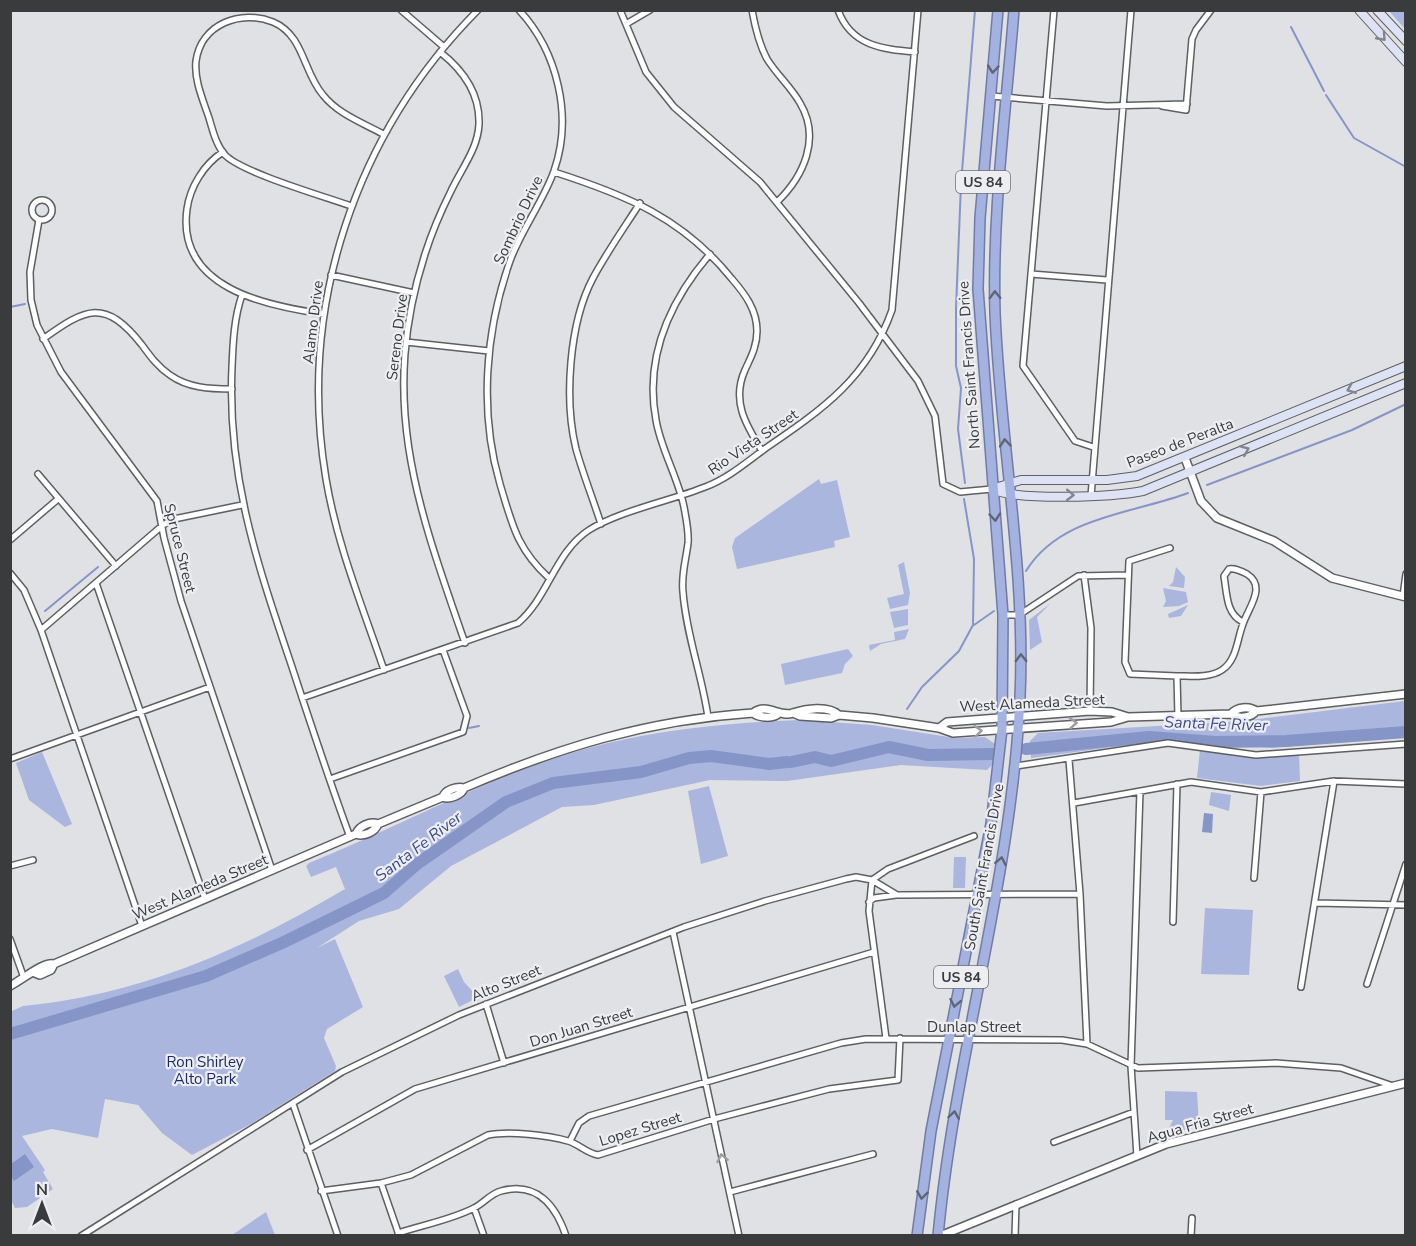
<svg xmlns="http://www.w3.org/2000/svg" width="1416" height="1246" font-family="'Nunito Sans',sans-serif">
	<rect width="100%" height="100%" fill="#e0e1e4"/>
	<path fill="#aab6de" d="M1389 11H1405V29Z
		M819 479 821 484 837 480 850 537 834 541 835 547 737 569 732 547 735 538Z
		M904 562 910 593 908 605 890 609 887 598 904 594 898 565Z
		M1176 567 1185 577 1184 588 1169 586 1173 582Z
		M1163 588 1186 592 1188 602 1179 606 1163 607 1166 601Z
		M1051 603 1037 617 1042 642 1030 650 1029 620Z
		M1188 605 1181 616 1169 618 1168 614Z
		M908 609V625L894 628 890 612Z
		M909 629 905 639 881 644 870 651 869 645 895 640 894 632Z
		M848 649 853 656 845 664 842 673 785 685 781 664Z
		M1405 701V736L1272 748 1166 740 1031 758 1030 741 1038 733 1242 721Z
		M802 720 872 725 955 738 985 737 995 744 993 764 987 770 901 765 787 781 710 780 594 805 562 807 451 866 399 909 359 921 317 948 335 939 363 1007 327 1029 324 1038 336 1066 335 1071 251 1124 192 1155 162 1133 138 1105 105 1099 98 1138 52 1129 22 1136 45 1170 43 1172 53 1189 27 1207 15 1208 11 1200 10 1012 23 1006C140 995 244 949 345 889L336 867 311 877 306 866 309 863C408 823 504 768 608 743 672 728 736 722 802 720Z
		M1200 750 1245 757 1299 753 1300 781 1261 786 1197 778Z
		M42 752 72 824 65 827 29 800 16 763Z
		M709 786 728 856 701 864 688 791Z
		M1211 792 1231 795 1229 811 1209 805Z
		M954 857H966L965 888H953Z
		M1205 908 1253 910 1249 975 1201 974Z
		M458 969 464 982 476 995 475 999 459 1007 444 976Z
		M1165 1091 1197 1092 1199 1126 1165 1135V1129L1169 1128 1173 1120H1165Z
		M266 1212 275 1235H232Z"/>
	<path fill="#8695c7" d="M1204 813 1213 814 1212 833 1202 832Z
		M25 1154 34 1167 14 1181 11 1176V1164Z"/>
	<g fill="none" stroke-linecap="round" stroke-linejoin="round">
		<path stroke="#8695c7" stroke-width="2" d="M1291 27 1324 91
			M1326 95 1354 138 1406 167
			M10 307 25 304
			M965 483 958 429 961 388 956 366V308L961 184 975 10
			M1207 485 1352 430 1406 404
			M1026 571C1060 516 1132 514 1188 493
			M45 611 98 567
			M974 625 994 611
			M907 709 922 687 959 651 973 625 974 559 964 499
			M469 728 479 726"/>
		<path stroke="#8695c7" stroke-width="12" d="M1026 749 1149 737 1216 742 1286 741 1406 732
			M791 762 815 757 831 761 889 747 928 755 993 754
			M10 1034 206 976 282 943 384 893 417 864 506 802 553 783 641 772 689 758 711 756 769 764 787 762"/>
		<g stroke="#5e5f61" stroke-width="8">
			<path id="minor" d="M401 10 444 47
				M519 10C558 52 573 117 554 171 543 202 521 230 510 261 485 332 479 412 500 484 512 524 517 549 549 578
				M620 10 646 72 674 107 760 182 859 303 918 381 935 416 943 484 960 492 992 489
				M752 10C755 27 759 44 767 59 777 75 791 87 800 103 821 138 804 176 777 202
				M838 10C851 46 882 49 915 52
				M1054 10 1023 366 1075 441 1093 447
				M626 24 650 10
				M440 52C463 70 480 93 479 124 478 149 461 169 451 191 441 211 432 232 425 254 378 401 417 505 465 643
				M991 96 1107 106 1187 104
				M1162 106 1186 110 1192 39 1196 30 1211 10
				M223 152C204 164 190 187 187 209 176 288 266 306 324 314
				M554 172C626 195 683 218 732 279 745 294 757 310 757 331 757 346 751 357 745 370 731 401 746 425 762 451
				M32 210a10 10 0 1 1 20 0a10 10 0 1 1-20 0Z
				M351 206C323 196 243 173 225 155 216 145 213 131 209 118 203 100 194 80 196 61 201 24 241 9 273 22 304 35 303 72 323 95 338 114 363 123 383 134
				M39 220 30 272 31 300 37 325 61 372 157 501 164 538 181 601 272 870
				M1031 274 1107 280
				M331 275 414 293
				M242 295C234 318 233 343 232 367 227 476 257 563 291 664 310 722 329 780 350 837
				M43 339C86 308 105 298 142 345 150 356 158 367 170 375 188 388 210 389 232 389
				M406 342 489 351
				M38 474 116 566
				M1091 496 1131 10
				M601 524C593 499 583 474 576 449 564 400 569 323 593 278 607 252 624 228 640 203
				M10 540 58 499
				M1170 548 1129 561 1125 662 1130 674 1177 676
				M10 573 24 590 41 630 142 926
				M1084 575 1091 628 1090 711
				M96 583 205 899
				M1403 596 1406 574
				M1003 615H1019L1078 576 1128 575
				M41 630 163 525 174 519 242 505
				M384 670C363 608 337 545 326 479 297 307 355 134 478 10
				M302 698 518 623C548 598 555 552 589 530 619 511 670 501 705 487 727 479 747 462 766 448 823 409 868 378 892 310L918 10
				M708 717C702 675 686 634 683 592 681 575 686 560 688 543 689 532 686 518 684 507 678 477 661 450 656 420 644 356 670 301 710 254
				M1178 717 1177 676C1191 676 1210 678 1222 670 1237 660 1237 639 1243 624 1248 608 1267 587 1247 574 1241 571 1235 568 1229 569L1224 576C1227 594 1226 614 1243 622
				M10 759 210 687
				M1069 760 1080 894 1087 1044
				M1016 766 1168 743 1256 755 1406 744
				M330 779 463 732 467 716 443 650
				M1074 803 1191 782 1261 792 1334 781 1406 784
				M10 866 33 860
				M1254 878 1261 792
				M869 902 874 898 896 895
				M1316 903 1406 905
				M1173 922 1177 784
				M673 932 739 1236
				M10 939 24 978
				M1367 984 1406 864
				M1301 987 1334 781
				M486 1004 504 1063
				M886 1038 869 911 872 880 897 895 1080 894
				M293 1104 338 1236
				M570 1141 579 1123 589 1116 841 1043 866 1039 1062 1040 1087 1044 1138 1068 1276 1063 1341 1068 1393 1086
				M1054 1142 1134 1112
				M307 1150 415 1089 874 952
				M1137 1156 1131 1066 1140 791
				M381 1183 399 1235
				M321 1191 381 1183 411 1175 488 1135C509 1131 548 1135 568 1141 579 1144 586 1153 598 1155L714 1119 829 1089 898 1080 900 1038
				M730 1192 873 1154
				M474 1208 484 1236
				M398 1233C422 1225 451 1220 474 1208 484 1203 490 1194 501 1191 537 1181 556 1206 566 1236
				M81 1236 342 1072 459 1015 684 927 765 901 846 879 856 877 872 880 888 869 974 836
				M1015 1236 1016 1204
				M1191 1236 1192 1218"/>
		</g>
		<g stroke="#5e5f61" stroke-width="10">
			<path id="tertiary" d="M1185 458 1201 501 1217 518 1274 541 1332 578 1406 597
				M753 713C759 718 774 719 779 713
				M793 713 800 716 831 718 839 715 873 718 939 728 953 733 1111 722 1128 717 1231 714C1238 719 1251 718 1256 711L1406 694
				M1231 714C1237 707 1249 706 1256 711
				M939 728 947 722 1090 711 1112 712 1128 717
				M443 797C445 790 457 786 464 788 560 747 648 720 753 713 767 702 779 718 793 713 805 709 828 705 839 715
				M356 834C359 826 370 821 378 824L443 797C449 800 462 795 464 788
				M35 973 40 975 51 970 54 964 356 834C364 837 375 832 378 824
				M10 986C22 980 44 961 54 964
				M940 1236 1166 1144 1406 1083"/>
		</g>
		<g stroke="#5e5f61" stroke-width="10">
			<path id="secondary" d="M1359 10 1406 62
				M1377 10 1406 41
				M992 489 1021 480H1107L1137 476 1406 366
				M992 489C1018 501 1113 497 1143 491L1406 383"/>
		</g>
		<g stroke="#717ca3" stroke-width="12">
			<path id="trunk" d="M917 1236 931 1131 991 824 1002 729 1003 615 978 289 980 218 998 10
				M938 1236C955 1054 1012 879 1020 697 1026 569 1000 441 995 313 992 213 1006 111 1014 10"/>
		</g>
		<use href="#minor" stroke="#fff" stroke-width="5"/>
		<use href="#tertiary" stroke="#fff" stroke-width="7"/>
		<use href="#secondary" stroke="#dde2f4" stroke-width="8"/>
		<use href="#trunk" stroke="#a4b2e2" stroke-width="9"/>
	</g>
	<defs><path id="oneway-chevron" d="M-2-3.5L2.5 0L-2 3.5" fill="none" stroke-width="1.6" stroke-linecap="round" stroke-linejoin="round" transform="scale(1.5)"/></defs>
	<g stroke="#83868f">
		<use href="#oneway-chevron" transform="translate(1382 37) rotate(48)"/>
		<use href="#oneway-chevron" transform="translate(1351 389) rotate(158)"/>
		<use href="#oneway-chevron" transform="translate(1245 450) rotate(-23)"/>
		<use href="#oneway-chevron" transform="translate(1070 495) rotate(1)"/>
	</g>
	<g stroke="#5f6576">
		<use href="#oneway-chevron" transform="translate(993 69) rotate(95)"/>
		<use href="#oneway-chevron" transform="translate(995 295) rotate(-91)"/>
		<use href="#oneway-chevron" transform="translate(1005 443) rotate(-95)"/>
		<use href="#oneway-chevron" transform="translate(995 517) rotate(85)"/>
		<use href="#oneway-chevron" transform="translate(1021 658) rotate(-91)"/>
		<use href="#oneway-chevron" transform="translate(1001 861) rotate(-79)"/>
		<use href="#oneway-chevron" transform="translate(955 1003) rotate(101)"/>
		<use href="#oneway-chevron" transform="translate(954 1115) rotate(-82)"/>
		<use href="#oneway-chevron" transform="translate(922 1195) rotate(97)"/>
	</g>
	<g stroke="#9c9d9e">
		<use href="#oneway-chevron" transform="translate(1073 723) rotate(-4)"/>
		<use href="#oneway-chevron" transform="translate(978 731) rotate(-5)"/>
		<use href="#oneway-chevron" transform="translate(722 1158) rotate(-102)"/>
	</g>
	<g text-anchor="middle" stroke-width="4.5" stroke-linejoin="round" paint-order="stroke">
		<g fill="#edeef2" stroke="#707173" stroke-width="1.5">
			<rect x="956" y="171" width="54" height="22" rx="4.5"/>
			<rect x="934" y="966" width="54" height="22" rx="4.5"/>
		</g>
		<g font-size="14" font-weight="bold" fill="#3a3b3c">
			<text x="983" y="187">US 84</text>
			<text x="961" y="982">US 84</text>
		</g>
		<g font-size="15" fill="#3a3b3c" stroke="#edeef2">
			<text transform="translate(518 220) rotate(-65)" y="5">Sombrio Drive</text>
			<text transform="translate(313 322) rotate(-83)" y="5">Alamo Drive</text>
			<text transform="translate(397 337) rotate(-83)" y="5">Sereno Drive</text>
			<text transform="translate(969 365) rotate(-94)" y="5">North Saint Francis Drive</text>
			<text transform="translate(753 442) rotate(-34)" y="5">Rio Vista Street</text>
			<text transform="translate(1180 443) rotate(-21)" y="5">Paseo de Peralta</text>
			<text transform="translate(180 548) rotate(76)" y="5">Spruce Street</text>
			<text transform="translate(1032 703) rotate(-3)" y="5">West Alameda Street</text>
			<text transform="translate(984 867) rotate(-80)" y="5">South Saint Francis Drive</text>
			<text transform="translate(200 887) rotate(-23)" y="5">West Alameda Street</text>
			<text transform="translate(506 983) rotate(-22)" y="5">Alto Street</text>
			<text transform="translate(581 1027) rotate(-17)" y="5">Don Juan Street</text>
			<text x="974" y="1032">Dunlap Street</text>
			<text transform="translate(1200 1123) rotate(-16)" y="5">Agua Fria Street</text>
			<text transform="translate(640 1129) rotate(-17)" y="5">Lopez Street</text>
		</g>
		<g font-size="15" fill="#1f2965" stroke="#edeef2">
			<text x="205" y="1067">Ron Shirley<tspan x="205" dy="17">Alto Park</tspan></text>
		</g>
		<g font-size="16" font-style="italic" fill="#3c4a8a" stroke="#edeef2">
			<text transform="translate(1216 723) rotate(2)" y="6">Santa Fe River</text>
			<text transform="translate(418 846) rotate(-37)" y="6">Santa Fe River</text>
		</g>
	</g>
	<rect width="1416" height="1246" fill="none" stroke="#3a3b3c" stroke-width="24"/>
	<g transform="translate(42 1204)" stroke="#edeef2" stroke-width="4.5" paint-order="stroke">
	<path d="M0-4.5L10 22L0 15L-10 22Z" fill="#3a3b3c"/>
	<text y="-9" font-size="16" font-weight="bold" text-anchor="middle" fill="#3a3b3c">N</text>
	</g>
</svg>
